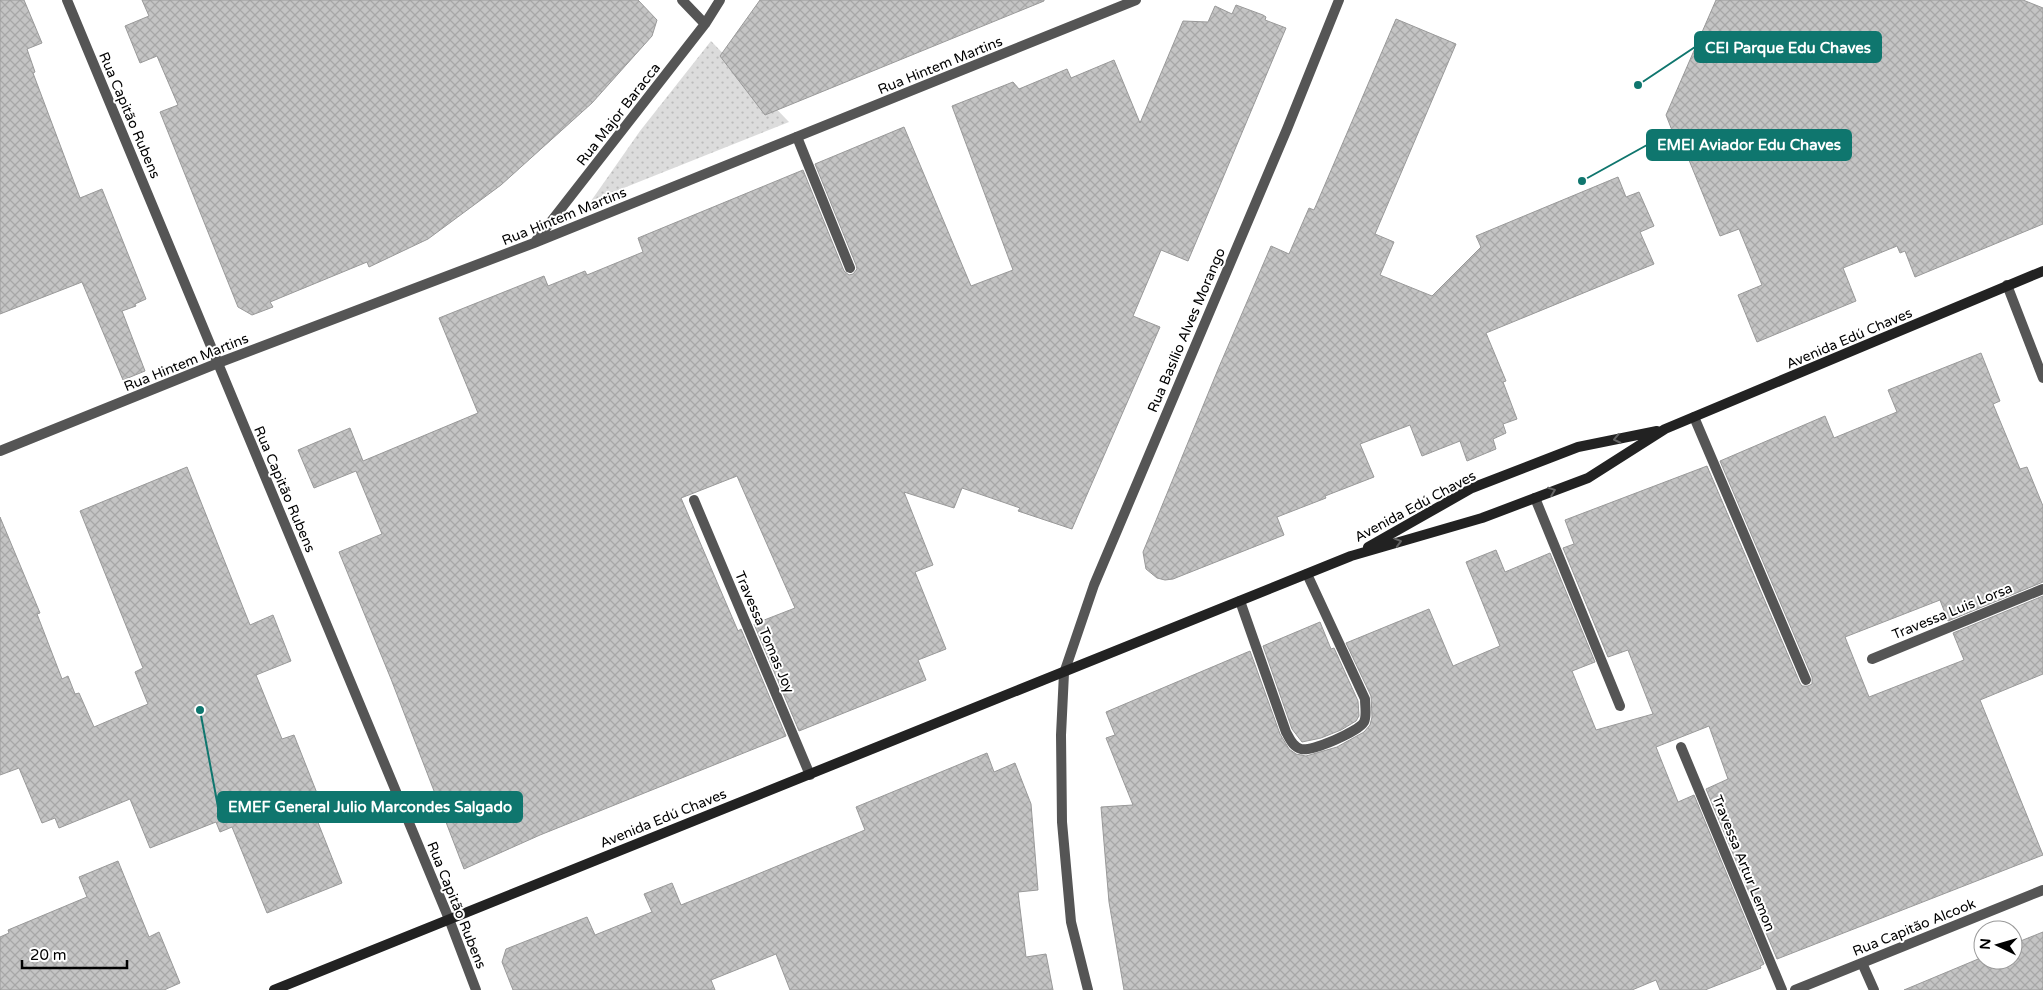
<svg xmlns="http://www.w3.org/2000/svg" width="2043" height="990" font-family="'Varela Round',sans-serif">
	<defs>
		<pattern id="green-dots" width="8" height="8" patternUnits="userSpaceOnUse" patternTransform="scale(1.25)"><rect width="8" height="8" fill="#dcdcdc"/><path d="M2 2h.1M6 6h.1" fill="none" stroke="#bbb" stroke-width="1.8" stroke-linecap="round"/></pattern>
		<pattern id="building-cross-hatch" width="8" height="8" patternUnits="userSpaceOnUse" patternTransform="scale(1.25)"><rect width="8" height="8" fill="#c4c4c4"/><path d="M0 0l8 8M0 8l8-8" fill="none" stroke="#a7a7a7"/></pattern>
	</defs>
	<rect width="100%" height="100%" fill="#fff"/>
	<path fill="url(#green-dots)" d="M711 41 789 122 591 201 640 131Z"/>
	<path fill="url(#building-cross-hatch)" stroke="#999" d="M0 0H24L42 43 27 49 35 72 33 73 80 198 102 189 146 299 135 304 136 306 122 311 145 371 123 380 82 282 0 314Z
		M142 0H638L657 20 652 36 592 103 501 185 428 239 369 267 367 262 270 302 273 307 252 315 238 307 160 112 178 105 157 56 140 63 125 26 149 16Z
		M760 0H1044V1L765 115 720 56Z
		M1716 0H2023L2043 8V224L1915 277 1905 251 1900 253 1897 246 1843 268 1856 301 1757 342 1738 295 1762 285 1739 229 1720 236 1680 138H1675L1666 115Z
		M1236 5 1263 15 1266 17 1265 20 1286 28 1188 261 1161 250 1133 316 1160 327 1072 529 1018 511 1020 508 962 488 954 508 904 492 933 565 915 572 946 649 918 660 926 680 799 731 754 624 795 608 737 476 681 498 738 631 741 629 786 736 540 835 464 869 391 679 339 552 382 534 356 471 314 488 298 450 350 428 363 461 478 413 439 318 544 276 548 286 585 271 587 275 643 252 638 238 803 170 844 271 849 275 853 274 857 269 856 265 815 164 904 127 971 286 1013 270 952 106 1013 82 1019 89 1067 69 1071 78 1114 60 1140 123 1183 21 1208 22 1215 6 1232 14Z
		M1396 19 1456 44 1375 234 1394 242 1380 275 1432 296 1481 247 1476 236 1618 177 1626 197 1639 192 1654 226 1640 232 1654 264 1486 333 1506 381 1503 382 1517 419 1503 424 1506 433 1493 439 1496 449 1467 461 1460 441 1422 456 1410 425 1360 444 1374 477 1325 496 1326 498 1277 517 1284 535 1173 579 1165 580 1157 578 1146 569 1143 552 1219 367 1271 246 1289 254 1309 208 1314 210Z
		M1981 353 2000 401 1993 404 2020 469 2027 467 2043 506V582L1948 621 1940 600 1845 637 1869 697 1964 660 1953 633 2043 596V674L1980 700 2043 855 1777 959 1706 789 1728 779 1709 726 1656 747 1678 802 1694 795 1764 964 1760 966 1761 968 1705 990H1660L1656 980 1632 990H1124L1109 902 1101 807 1133 805 1106 738 1115 735 1106 712 1250 651 1280 734 1289 749 1296 754 1306 756 1337 747 1364 732 1370 725 1372 717 1371 696 1346 643 1429 609 1453 666 1500 646 1466 562 1496 550 1505 572 1550 553 1595 662 1572 671 1596 730 1653 714 1628 650 1608 657 1563 548 1574 544 1565 520 1707 466 1800 683 1802 686H1808L1812 684V677L1720 461 1825 416 1834 438 1897 412 1888 390Z
		M187 467 250 625 273 615 291 661 256 675 282 739 294 735 326 816 317 820 342 883 267 913 232 827 220 832 216 822 150 848 130 799 59 828 55 818 42 823 19 768 0 775V517L40 613 37 614 62 679 68 676 75 694 79 693 94 727 148 704 135 672 143 668 80 511Z
		M1320 622 1331 649 1334 648 1358 701 1359 716 1356 721 1341 730 1321 738 1302 742 1292 729 1263 646Z
		M987 753 994 772 1015 763 1031 804 1038 890 1018 892 1026 957 1046 954 1053 990H790L776 954 711 980 715 990H513L502 962 506 949 587 917 595 935 652 912 644 894 672 883 681 905 736 883 865 830 856 807Z
		M118 861 149 937 159 932 180 983 164 990H0V937L9 933 8 930 87 897 79 877Z
		M2043 932V990H1904L1983 957V960H2013V944Z"/>
	<g fill="none" stroke-linecap="round" stroke-linejoin="round">
		<path stroke="#555" stroke-width="10" d="M797 137 850 268
			M1240 601 1286 732C1290 739 1293 747 1301 749 1311 752 1358 732 1364 722 1367 716 1365 706 1365 699L1307 574
			M1872 659 2043 589
			M1681 747 1782 990"/>
		<path stroke="#555" stroke-width="10" d="M67 0 449 919 476 990
			M682 0 705 24
			M535 242 705 24 720 0
			M2007 285 2043 378
			M1694 417 1806 680
			M0 451 218 363 534 243 1136 0
			M1535 498 1620 706
			M694 500 810 775
			M1862 963 1874 990
			M1795 990 2043 890"/>
		<path stroke="#555" stroke-width="10" d="M1088 990 1071 922 1062 822 1061 735 1064 673 1094 585 1287 129 1339 0"/>
		<path stroke="#222" stroke-width="10" d="M1368 547 1472 488 1578 447 1657 431
			M274 990 1351 556 1482 518 1588 478 1665 429 2043 271"/>
	</g>
	<defs><path id="oneway-chevron" d="M-2-3.5L2.5 0L-2 3.5" fill="none" stroke-width="1.6" stroke-linecap="round" stroke-linejoin="round" transform="scale(1.25)"/></defs>
	<g stroke="#646464">
		<use href="#oneway-chevron" transform="translate(1617 439) rotate(168)"/>
		<use href="#oneway-chevron" transform="translate(1552 491) rotate(-21)"/>
		<use href="#oneway-chevron" transform="translate(1398 542) rotate(-16)"/>
	</g>
	<g text-anchor="middle" stroke-width="4" stroke-linejoin="round" paint-order="stroke">
		<g font-size="14" fill="#000" stroke="#fff">
			<text transform="translate(940 65) rotate(-22)" y="5">Rua Hintem Martins</text>
			<text transform="translate(618 114) rotate(-52)" y="5">Rua Major Baracca</text>
			<text transform="translate(130 115) rotate(67)" y="5">Rua Capitão Rubens</text>
			<text transform="translate(564 216) rotate(-22)" y="5">Rua Hintem Martins</text>
			<text transform="translate(1186 330) rotate(-67)" y="5">Rua Basílio Alves Morango</text>
			<text transform="translate(1849 338) rotate(-23)" y="5">Avenida Edú Chaves</text>
			<text transform="translate(186 362) rotate(-22)" y="5">Rua Hintem Martins</text>
			<text transform="translate(285 489) rotate(67)" y="5">Rua Capitão Rubens</text>
			<text transform="translate(1415 506) rotate(-28)" y="5">Avenida Edú Chaves</text>
			<text transform="translate(1952 611) rotate(-22)" y="5">Travessa Luis Lorsa</text>
			<text transform="translate(765 632) rotate(67)" y="5">Travessa Tomas Joy</text>
			<text transform="translate(663 818) rotate(-22)" y="5">Avenida Edú Chaves</text>
			<text transform="translate(1744 863) rotate(68)" y="5">Travessa Artur Lemon</text>
			<text transform="translate(457 905) rotate(68)" y="5">Rua Capitão Rubens</text>
			<text transform="translate(1914 927) rotate(-22)" y="5">Rua Capitão Alcook</text>
		</g>
	</g>
	<path fill="none" stroke="#0f766e" stroke-width="2" d="M1638 85L1695 47M1582 181L1647 145M200 710L218 807"/>
	<g fill="#0f766e" stroke="#fff" stroke-width="2">
		<circle cx="1638" cy="85" r="5"/>
		<circle cx="1582" cy="181" r="5"/>
		<circle cx="200" cy="710" r="5"/>
	</g>
	<g fill="#0f766e" stroke="#0f766e" stroke-width="2">
		<rect x="1695" y="32" width="186" height="30" rx="5"/>
		<rect x="1647" y="130" width="204" height="30" rx="5"/>
		<rect x="218" y="792" width="304" height="30" rx="5"/>
	</g>
	<g font-size="15" text-anchor="middle" font-weight="bold" fill="#fff">
		<text x="1788" y="53">CEI Parque Edu Chaves</text>
		<text x="1749" y="150">EMEI Aviador Edu Chaves</text>
		<text x="370" y="812">EMEF General Julio Marcondes Salgado</text>
	</g>
	<g transform="translate(1998 945) rotate(275)"><circle r="24" fill="#ffffff" stroke="#999999"/>
	<path d="M0-4L9 19L0 12L-9 19Z" fill="#000000"/>
	<text y="-8" font-size="14" font-weight="bold" text-anchor="middle" fill="#000000">N</text>
	</g>
	<path d="M22 960v8h105v-8" fill="none" stroke="#000000" stroke-width="2.5"/>
	<text x="30" y="960" font-size="15" fill="#000000" stroke="#ffffff" stroke-width="4" paint-order="stroke">20 m</text>
</svg>
